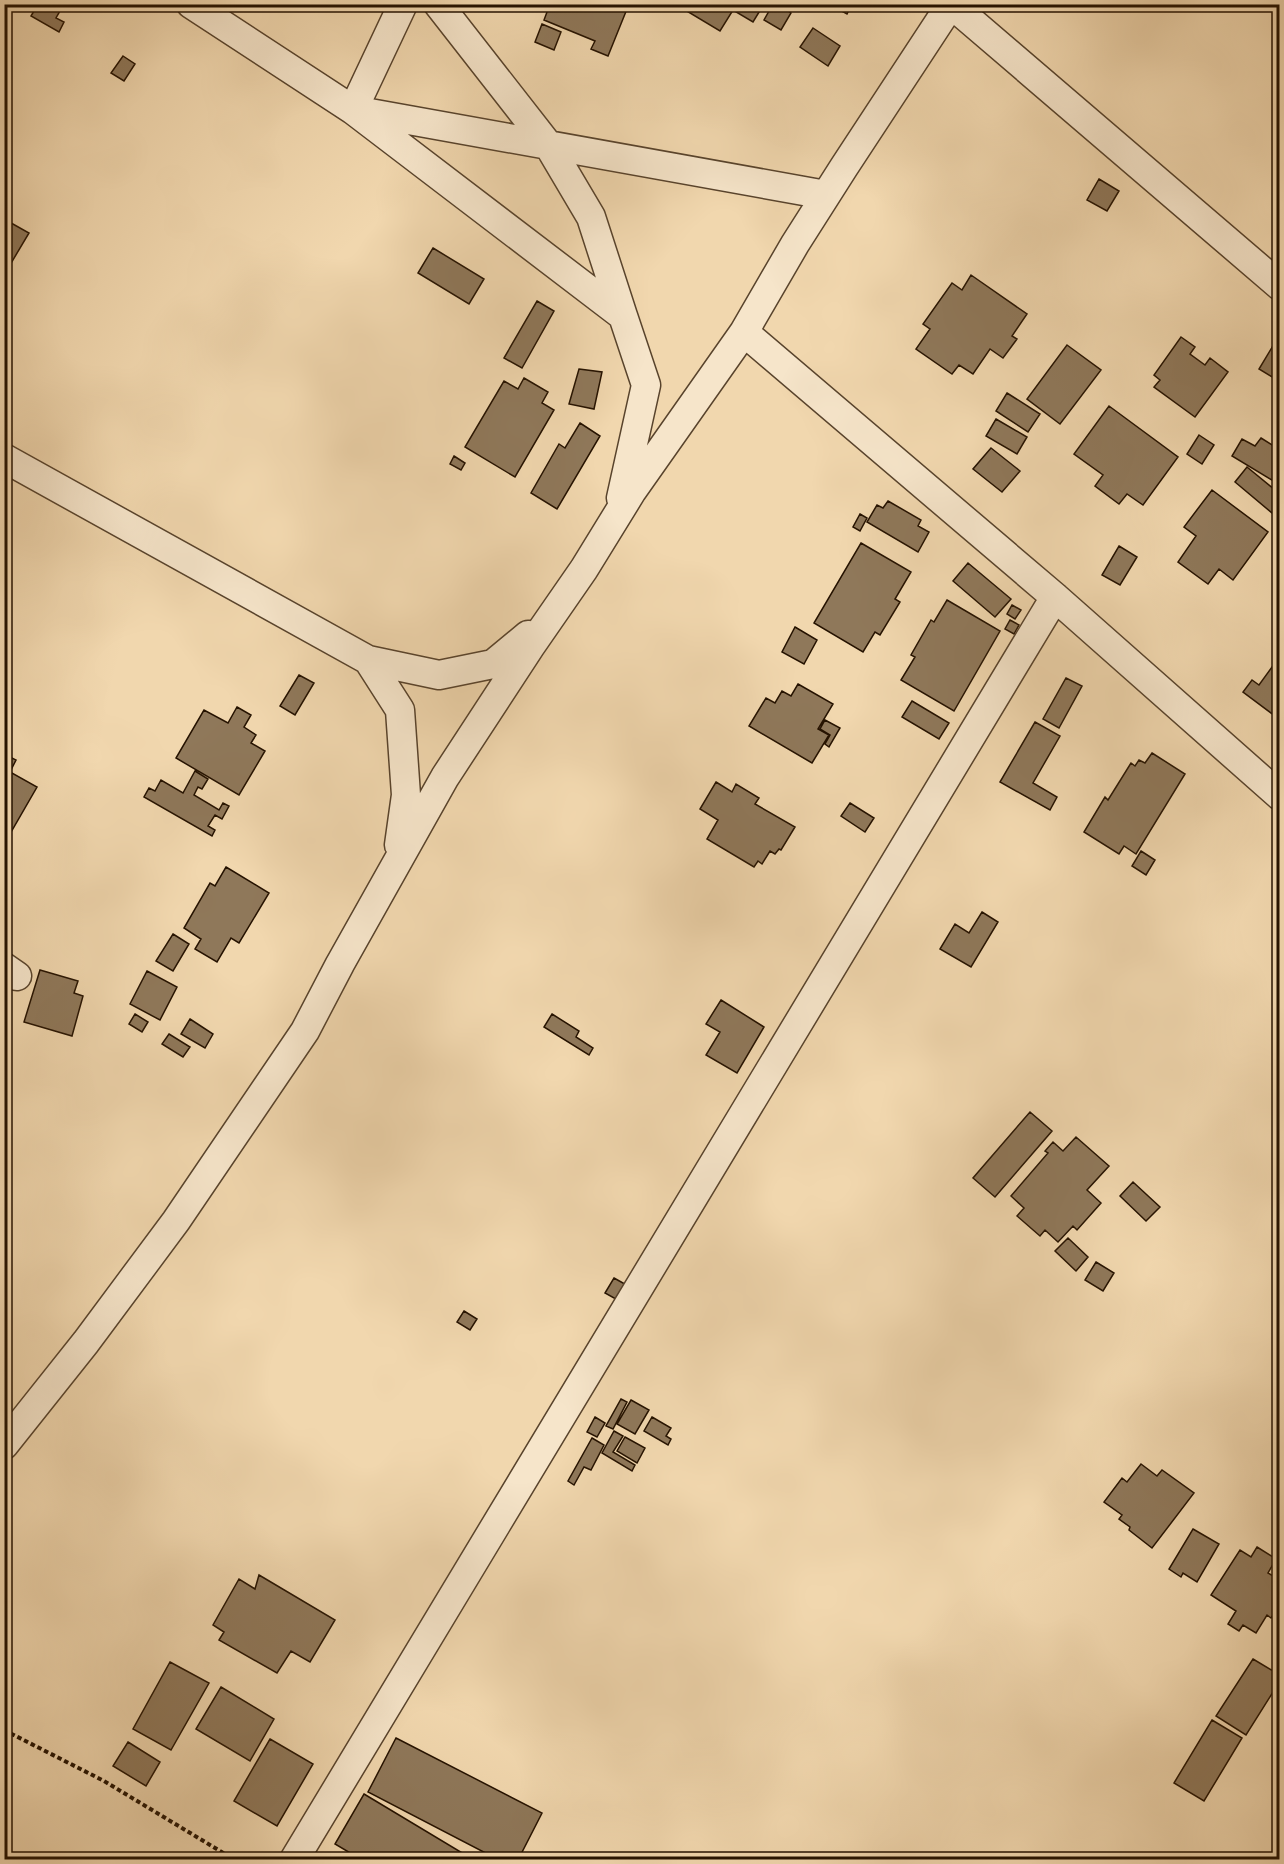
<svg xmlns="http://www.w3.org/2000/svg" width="1284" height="1864" font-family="'IM FELL Great Primer',serif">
	<rect width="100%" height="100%" fill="#f1d7ae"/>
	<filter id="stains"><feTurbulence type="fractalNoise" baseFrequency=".00333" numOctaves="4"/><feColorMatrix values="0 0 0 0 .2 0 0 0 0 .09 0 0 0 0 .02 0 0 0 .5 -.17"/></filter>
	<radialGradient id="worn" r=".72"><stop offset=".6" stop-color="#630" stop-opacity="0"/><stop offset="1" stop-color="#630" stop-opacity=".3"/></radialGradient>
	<path fill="#8f785a" stroke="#251200" stroke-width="1.5" d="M38 4H64L56 18 64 22 59 32 31 16Z
		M550 4H629L608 56 591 49 595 41 544 20Z
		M675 4H764L753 22 733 10 720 31Z
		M773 4H778L791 13 781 30 764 20Z
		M829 4H852L847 14Z
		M542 24 561 32 554 50 535 42Z
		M813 28 840 46 828 66 800 47Z
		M123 56 135 64 124 81 111 73Z
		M1099 179 1119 191 1107 211 1087 200Z
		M4 219 29 233 4 275Z
		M433 248 484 279 469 304 418 273Z
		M971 275 1027 314 1012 336 1017 339 1003 358 990 349 973 374 959 365 952 374 916 349 930 329 923 324 952 283 962 290Z
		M537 301 554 311 522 368 504 358Z
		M1181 337 1195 347 1190 354 1205 365 1210 358 1228 372 1195 417 1154 387 1160 380 1154 375Z
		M1277 339 1280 341V375L1277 380 1259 369Z
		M1067 345 1101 370 1060 424 1027 399Z
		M579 369 602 372 594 409 569 404Z
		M524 378 548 392 542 403 554 410 515 477 465 447 504 381 518 389Z
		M1007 393 1040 414 1028 432 996 411Z
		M1109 406 1178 457 1143 505 1127 494 1119 504 1095 486 1103 475 1074 454Z
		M996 419 1027 437 1017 454 986 436Z
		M580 423 600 436 557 509 531 493 559 444 565 448Z
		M1199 435 1214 445 1202 464 1187 454Z
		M1261 438 1280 450V485L1232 456 1242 439 1255 446Z
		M991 448 1020 471 1002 492 973 469Z
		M454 456 465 463 461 470 450 464Z
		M1247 467 1280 494V505L1272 513 1235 482Z
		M1212 490 1268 532 1233 580 1219 569 1208 584 1178 562 1196 536 1184 527Z
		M888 501 921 520 918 526 929 532 918 552 867 522 877 505 883 508Z
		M860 514 867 518 860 531 853 527Z
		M861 543 911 572 895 599 900 602 880 635 875 632 863 652 814 623Z
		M1119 546 1137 557 1120 585 1102 575Z
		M968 563 1011 599 995 617 953 581Z
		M947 600 1000 631 954 711 901 680 915 657 911 655 931 620 934 622Z
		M1012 605 1021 610 1015 619 1007 614Z
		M1010 620 1019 625 1014 634 1005 629Z
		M795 627 817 640 804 664 782 652Z
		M1272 667 1280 673V711L1275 716 1243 692 1252 680 1259 685Z
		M299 675 314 683 295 715 280 706Z
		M1066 678 1082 686 1059 728 1043 719Z
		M798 684 833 704 818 729 829 735 812 763 749 726 766 698 775 703 782 691 791 696Z
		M912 701 949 723 939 739 902 717Z
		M237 707 251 715 244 727 256 735 251 743 265 751 239 795 176 758 204 710 228 723Z
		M825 720 840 728 829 747 825 744 830 735 820 729Z
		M1035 722 1060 736 1033 783 1057 797 1050 810 1000 782Z
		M1152 753 1185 774 1136 854 1124 846 1119 854 1084 832 1105 797 1108 800 1131 763 1135 766 1139 760 1145 763Z
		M4 754 16 760 10 772 37 787 7 839 4 838Z
		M195 771 208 779 202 789 198 787 194 795 219 810 223 803 229 806 222 819 215 815 208 826 215 830 212 836 144 797 149 788 155 791 161 780 183 793Z
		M716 782 732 792 736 784 759 798 755 804 795 827 781 850 779 849 775 854 770 851 762 864 758 861 754 867 707 839 718 820 700 809Z
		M850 803 874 818 865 832 841 816Z
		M1141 851 1155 860 1146 875 1132 866Z
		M226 867 269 893 239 943 231 938 217 962 195 949 201 939 184 928 210 883 215 886Z
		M982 912 998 922 971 967 940 949 955 924 969 933Z
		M173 934 189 944 173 971 156 961Z
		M40 970 78 981 74 993 83 996 72 1036 24 1022Z
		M147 971 177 987 160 1020 130 1004Z
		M721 1000 764 1027 737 1073 706 1055 720 1032 706 1024Z
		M135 1014 148 1022 142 1032 129 1024Z
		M552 1014 579 1031 576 1037 593 1048 589 1055 544 1027Z
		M190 1019 213 1034 205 1048 181 1034Z
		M169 1034 190 1047 183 1057 162 1044Z
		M1030 1112 1052 1131 995 1197 973 1178Z
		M1076 1137 1109 1166 1087 1190 1101 1203 1077 1230 1073 1226 1058 1242 1045 1230 1040 1236 1017 1216 1024 1208 1011 1196 1048 1153 1045 1151 1053 1142 1063 1151Z
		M1133 1182 1160 1207 1146 1221 1120 1196Z
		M1068 1238 1088 1257 1076 1271 1055 1251Z
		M1096 1262 1114 1273 1103 1291 1085 1280Z
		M614 1278 632 1288 623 1303 605 1293Z
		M464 1311 477 1319 470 1330 457 1322Z
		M621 1399 627 1402 613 1429 606 1426Z
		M631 1400 649 1410 635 1434 617 1424Z
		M595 1417 605 1423 597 1437 587 1432Z
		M652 1417 671 1428 666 1436 671 1439 668 1445 644 1431Z
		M614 1431 623 1436 613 1452 635 1465 632 1471 602 1453Z
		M625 1437 645 1448 637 1463 617 1451Z
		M592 1438 604 1445 591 1470 584 1467 574 1485 568 1481Z
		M1141 1464 1157 1476 1162 1470 1194 1493 1152 1548 1129 1530 1130 1527 1119 1519 1122 1515 1104 1502 1122 1478 1127 1482Z
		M1193 1529 1219 1544 1197 1582 1183 1573 1181 1577 1169 1569Z
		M1257 1547 1276 1559 1268 1573 1280 1580V1605L1271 1618 1267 1615 1256 1633 1243 1625 1239 1631 1228 1624 1236 1611 1211 1595 1240 1550 1251 1557Z
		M259 1575 335 1620 310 1662 291 1651 277 1673 219 1640 224 1632 213 1625 239 1579 255 1589Z
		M1253 1659 1280 1675V1681L1246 1735 1216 1716Z
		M170 1662 209 1683 171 1750 133 1729Z
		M221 1687 274 1719 250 1761 196 1729Z
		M1212 1720 1242 1738 1204 1801 1174 1783Z
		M396 1738 542 1813 518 1860H499L368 1792Z
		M270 1739 313 1764 277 1826 234 1801Z
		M128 1742 160 1762 146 1786 113 1766Z
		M364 1794 474 1860H362L335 1844Z"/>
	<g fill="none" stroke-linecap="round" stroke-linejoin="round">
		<g stroke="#58432c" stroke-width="31">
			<path id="street" d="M191 4 353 110 623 316 646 385 621 498
				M403 4 353 110 826 195
				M438 4 549 146 591 217 623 316
				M744 332 1055 597 1280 796
				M4 458 368 660 439 675 493 664 528 635
				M368 660 400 710 406 795 399 845
				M4 967 17 976
				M4 1445 86 1342 176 1221 305 1031 340 964 445 777 530 647 584 569 632 491 744 332 795 244 844 167 951 4 1280 286
				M294 1860 1055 597"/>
		</g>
		<path stroke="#251200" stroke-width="4" stroke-dasharray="4.5 3" stroke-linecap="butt" d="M4 1730 104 1781 235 1860"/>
		<use href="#street" stroke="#f6e5ca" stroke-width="28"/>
	</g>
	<rect width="1284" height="1864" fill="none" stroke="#f1d7ae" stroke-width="24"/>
	<rect x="6" y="6" width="1272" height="1852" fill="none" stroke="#251200" stroke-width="3"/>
	<rect x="12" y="12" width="1260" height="1840" fill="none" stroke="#251200" stroke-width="1.5"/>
	<rect width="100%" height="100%" filter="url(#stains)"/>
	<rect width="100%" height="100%" fill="url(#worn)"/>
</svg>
